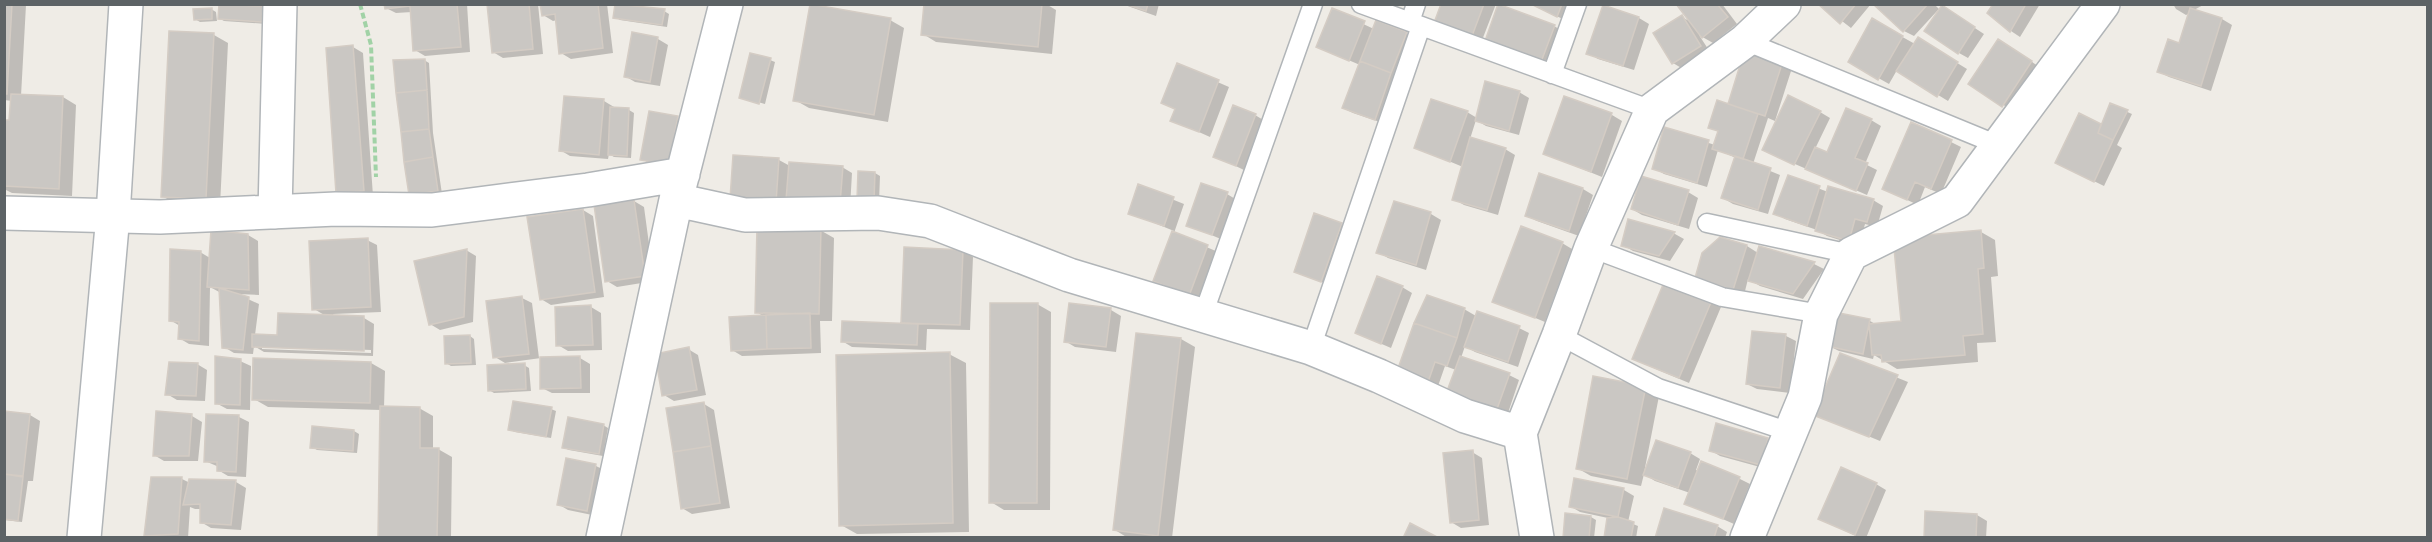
<svg xmlns="http://www.w3.org/2000/svg" width="2432" height="542" font-family="'Sofia Sans Condensed',sans-serif">
	<rect width="100%" height="100%" fill="#efece6"/>
	<path fill="#0003" fill-rule="evenodd" d="M4 4 26 5 21 96 63 97 76 105 72 196 12 193 4 189V121L11 122 12 101 4 100Z
		M386 4H467L470 52 425 56 415 50 412 12 396 13 386 8Z
		M488 4H538L543 54 503 58 493 52Z
		M542 4H607L613 53 571 59 561 53 557 20 553 21 543 15Z
		M926 4H1046L1056 10 1052 54 936 42 923 34Z
		M1122 4H1159L1156 16Z
		M1443 4H1496L1479 48Z
		M1531 4H1575L1567 21Z
		M1677 4H1722L1737 24 1713 43 1699 35 1710 52 1683 69 1673 63 1682 17 1691 22Z
		M1820 4H1871L1851 28Z
		M1875 4H1934L1940 10 1952 13 1984 34 1968 58 1959 53 1938 10 1914 36 1904 31Z
		M1995 4H2040L2020 37 2011 31Z
		M2173 4H2205L2194 10 2222 19 2232 25 2211 91 2169 77 2159 72 2180 45 2190 13 2186 15 2176 9Z
		M1604 7 1639 18 1649 24 1634 70 1598 59 1588 53Z
		M262 8 267 11V24L224 21 219 18Z
		M211 9 216 12 217 21 200 22 195 19Z
		M1333 10 1374 29 1406 33 1416 39 1386 124 1353 113 1343 108 1360 65 1318 47Z
		M664 11 669 14 667 27 620 20 615 17Z
		M890 20 904 28 888 122 809 108 795 100Z
		M1872 20 1915 44 1928 45 1967 69 1948 101 1897 70 1889 84 1850 62Z
		M1554 26 1564 32 1551 66 1497 46Z
		M170 32 214 35 228 43 220 206 176 204 162 196Z
		M633 34 658 39 668 45 660 86 635 82 625 76Z
		M2008 46 2041 68 2013 111 1970 84Z
		M353 47 363 53 373 196 337 192Z
		M1746 50 1792 68 1775 121 1768 118 1753 164 1780 175 1768 214 1733 204 1723 198 1736 158 1718 150 1707 187 1664 174 1654 168 1665 129 1715 145 1719 132 1710 127 1728 106Z
		M424 60 429 63 433 133 442 194 415 197Z
		M770 60 775 62 765 104 744 98Z
		M1178 65 1229 87 1210 137 1172 120 1176 110 1163 103Z
		M1519 92 1529 98 1519 135 1486 126 1476 120 1470 139 1505 149 1515 155 1498 215 1464 205 1454 199 1463 167 1415 147 1467 112 1477 118Z
		M1565 98 1612 115 1622 121 1602 177 1545 154Z
		M604 101 614 107 613 109 629 110 634 113 631 158 614 157 609 154 608 159 570 156 560 150Z
		M2111 105 2132 114 2117 145 2122 148 2104 186 2067 168 2080 115 2102 126Z
		M1820 112 1830 118 1815 149 1827 154 1871 120 1881 126 1865 164 1877 170 1867 195 1774 155Z
		M1255 115 1265 121 1246 171 1215 156Z
		M677 118 687 123 679 170 652 165 642 159Z
		M1951 142 1961 147 1941 194 1925 187 1918 205 1884 189Z
		M734 157 779 160 790 166 842 167 852 173 850 208 742 204Z
		M875 173 880 176 879 203 864 202Z
		M1540 175 1583 189 1593 195 1579 236 1537 221 1527 216Z
		M1789 177 1828 192 1873 200 1883 206 1877 227 1865 224 1859 246 1827 236 1817 230 1785 219 1775 213Z
		M1139 186 1184 204 1174 233 1218 252 1199 300 1155 280 1174 231 1130 213Z
		M1688 192 1698 198 1689 229 1642 215 1632 209Z
		M1227 194 1237 200 1223 240 1188 225Z
		M634 201 644 207 654 281 617 287 607 281Z
		M1395 203 1431 214 1441 220 1426 270 1388 258 1378 252Z
		M583 210 593 216 604 297 551 305 541 299Z
		M1629 221 1675 234 1684 239 1670 261 1633 251 1623 245Z
		M1341 224 1351 230 1332 286 1296 272Z
		M820 230 834 238 832 321H820L821 353 742 356 732 350 764 317 757 312Z
		M1981 232 1995 240 1998 276 1991 277 1996 342 1977 343 1978 362 1897 369 1874 355 1873 359 1839 351 1829 346 1836 314 1870 321 1877 325 1902 323Z
		M248 235 258 241 259 295 237 294 259 304 255 335 278 336 326 316 314 309 367 240 377 245 381 312 333 314 334 317 364 318 374 324 373 356 264 352 254 346 253 354 234 353 224 347 221 293 210 287 209 346 189 344 179 338 180 326 170 320 200 252 210 258ZM262 346 371 350V353L262 349Z
		M1721 238 1747 246 1758 253 1760 247 1814 264 1824 269 1803 299 1760 286 1748 279 1744 295 1706 283Z
		M1562 243 1572 249 1545 322 1494 301Z
		M905 249 963 251 973 257 970 330 927 329 926 350 852 347 842 341 902 325Z
		M466 250 476 256 473 322 440 330 430 324Z
		M1402 287 1412 293 1391 348 1356 333Z
		M522 298 532 303 539 358H541L505 363 495 357Z
		M1711 301 1721 307 1689 383 1644 364Z
		M1037 304 1051 312 1050 510H1004L991 502Z
		M591 307 601 313 602 350 568 351 558 345Z
		M1464 309 1476 316 1519 328 1529 333 1518 367 1475 352 1465 346 1461 358 1509 375 1519 380 1508 413 1459 397 1456 370 1445 366 1437 389 1408 379Z
		M1111 310 1121 316 1116 352 1075 347 1065 341Z
		M470 336 474 339 476 365 451 366 446 363Z
		M1786 336 1796 341 1790 393 1757 389 1747 384Z
		M1181 339 1195 347 1172 538H1128L1115 530Z
		M688 349 698 355 706 395 674 401 664 395Z
		M949 354 966 363 969 532 857 534 841 525Z
		M1841 355 1908 382 1880 441 1815 414Z
		M580 358 590 364V393H552L542 388Z
		M255 360 371 363 385 371 384 408H419L433 416V449H438L452 457 451 538H379L381 410 268 407 254 399Z
		M240 361 251 366 250 410 227 409 216 403Z
		M197 364 207 370 205 401 177 400 167 394Z
		M524 365 529 368 531 391 494 393 489 390Z
		M1645 388 1659 396 1644 473 1690 453 1700 459 1696 470 1699 471 1702 463 1740 479 1750 484 1734 524 1686 503 1690 493 1655 481 1644 474 1641 486 1591 476 1577 468Z
		M704 404 714 410 730 508 692 514 682 508Z
		M551 409 556 411 551 438 515 432 510 430Z
		M4 412 30 415 40 421 33 481H28L22 522 4 520Z
		M192 416 202 422 198 461H164L154 455Z
		M239 417 249 422 246 477 228 476 218 470 219 467 205 461Z
		M603 425 608 428 603 456 569 450 564 448Z
		M354 431 359 434 357 453 317 450 312 447Z
		M1768 439 1778 445 1771 470 1720 456 1710 450Z
		M1472 452 1482 458 1489 525 1461 528 1451 522Z
		M568 460 596 466 606 471 597 516 568 510 558 504Z
		M182 479 190 483V481L236 482 246 488 241 530 211 528 201 522 202 509H195L190 507 188 538H150L146 535Z
		M1876 484 1886 490 1866 538H1860L1820 519Z
		M1624 490 1634 496 1628 522 1638 526 1636 538H1606L1608 518 1580 512 1570 506Z
		M1977 515 1987 521 1986 538H1925Z
		M1591 517 1596 520 1594 538H1564Z
		M1717 526 1727 532 1725 538H1657Z"/>
	<path fill="#cac7c3" stroke="#d4ccc4" stroke-width="1.5" d="M4 4H12L7 94H4Z
		M219 4 263 6 262 22 218 19Z
		M384 4H457L461 47 413 51 410 6 385 9Z
		M487 4H529L533 49 492 53Z
		M540 4H598L603 48 559 54 555 14 542 16Z
		M615 4 665 9 662 25 613 18Z
		M810 4 891 18 874 115 793 101Z
		M924 4H1042L1038 47 921 35Z
		M1125 4H1148L1146 11Z
		M1441 4H1484L1469 44 1434 23Z
		M1498 4 1555 25 1541 62 1485 41Z
		M1531 4H1562L1557 17Z
		M1676 4H1717L1728 17 1702 38Z
		M1818 4H1856L1840 24Z
		M1873 4H1928L1903 32Z
		M1993 4H2026L2010 32 1987 13Z
		M1603 5 1639 17 1623 66 1586 54Z
		M1942 5 1975 27 1958 54 1924 31Z
		M212 8V19L194 20 193 9Z
		M1332 8 1365 21 1349 61 1316 47Z
		M2190 8 2222 18 2201 86 2157 72 2168 39 2179 43Z
		M1682 15 1701 46 1672 64 1653 33Z
		M1872 18 1903 36 1878 80 1848 62Z
		M1376 20 1407 32 1391 73 1360 61Z
		M169 31 214 33 206 199 161 197Z
		M632 32 658 37 650 82 624 77Z
		M1918 37 1958 62 1937 97 1896 71Z
		M1998 39 2032 61 2002 107 1968 84Z
		M353 45 364 191 336 193 326 48Z
		M1745 49 1783 61 1765 116 1728 104Z
		M750 53 771 58 759 104 739 98Z
		M425 59 427 90 396 93 393 60Z
		M1360 61 1391 73 1375 120 1342 108Z
		M1177 63 1219 80 1199 132 1170 121 1175 109 1161 103Z
		M1485 81 1520 91 1509 131 1475 121Z
		M427 90 429 129 401 132 396 93Z
		M11 94 63 96 59 189 4 186V120H9Z
		M1788 95 1821 111 1794 165 1762 150Z
		M564 96 604 99 599 155 559 151Z
		M1564 96 1612 113 1591 172 1543 154Z
		M1431 99 1468 111 1450 162 1414 148Z
		M1717 100 1758 114 1743 159 1712 149 1718 131 1708 128Z
		M2110 103 2128 110 2113 140 2098 133Z
		M1233 105 1256 114 1236 166 1213 157Z
		M610 107 629 108 627 156 608 155Z
		M1846 108 1872 119 1855 158 1868 163 1856 191 1805 169 1815 147 1827 152Z
		M649 111 678 116 669 165 640 160Z
		M2079 113 2101 124 2098 133 2113 140 2094 182 2055 163Z
		M1911 122 1952 140 1931 189 1915 182 1907 200 1882 189Z
		M1664 127 1709 140 1697 183 1652 169Z
		M429 129 433 157 404 162 401 132Z
		M1470 137 1506 148 1487 210 1452 200Z
		M733 155 779 158 776 203 730 199Z
		M1735 156 1771 168 1758 210 1721 198Z
		M433 157 438 191 409 195 404 162Z
		M789 162 843 166 840 204 786 200Z
		M858 171 875 172 874 201 857 200Z
		M1539 173 1583 188 1569 231 1525 216Z
		M1788 175 1820 186 1807 226 1773 214Z
		M1641 176 1689 190 1678 225 1631 209Z
		M1201 183 1228 192 1212 235 1186 226Z
		M1138 184 1174 197 1164 226 1128 214Z
		M1828 186 1874 199 1867 222 1855 219 1849 241 1815 231Z
		M634 200 645 276 605 282 594 205Z
		M1394 201 1431 212 1416 265 1376 253Z
		M583 209 595 292 540 300 527 217Z
		M1314 213 1342 223 1321 282 1294 272Z
		M1628 219 1675 232 1659 256 1621 246Z
		M1521 226 1563 242 1535 318 1492 302Z
		M757 227 821 228 819 314 755 313Z
		M211 230 248 234 249 290 207 287Z
		M1981 230 1984 268 1978 269 1983 334 1963 336 1965 355 1882 362 1881 355H1872L1869 324 1901 321 1893 238Z
		M1172 231 1208 245 1189 296 1153 281Z
		M1720 237 1747 245 1733 290 1695 278 1702 253Z
		M368 238 371 307 312 310 309 241Z
		M1759 246 1815 262 1793 294 1748 281Z
		M904 247 963 250 960 325 901 323Z
		M170 249 201 251 199 341 178 339 179 322 169 321Z
		M467 249 464 317 429 325 414 261Z
		M1377 276 1403 286 1381 344 1355 333Z
		M1665 280 1712 300 1679 378 1632 359Z
		M219 288 249 297 243 350 222 348Z
		M1427 295 1465 308 1457 338 1414 323Z
		M522 296 529 354 493 358 486 301Z
		M990 303H1038L1037 503H989Z
		M1069 303 1111 308 1106 347 1064 342Z
		M591 305 593 345 556 346 555 307Z
		M1477 311 1520 326 1508 362 1464 347Z
		M1834 312 1870 319 1863 354 1827 346Z
		M278 313 364 316V351L252 347V334L277 335Z
		M810 313 811 348 767 349 766 315Z
		M766 315 767 349 731 351 729 317Z
		M842 321 918 324 917 345 841 342Z
		M1414 323 1457 338 1447 366 1435 362 1427 385 1396 374Z
		M1752 331 1786 334 1780 388 1746 384Z
		M1136 333 1181 338 1158 536 1113 530Z
		M470 335 471 363 445 364 444 336Z
		M689 347 697 390 662 396 655 354Z
		M950 352 953 523 839 526 836 355Z
		M1840 353 1898 375 1869 437 1813 415Z
		M215 356 241 359 240 405 215 404Z
		M580 356 581 388 540 389V357Z
		M1460 356 1510 373 1497 409 1447 391Z
		M253 358 371 362 370 403 252 400Z
		M169 362 198 363 196 396 165 395Z
		M525 363 526 389 488 391 487 365Z
		M1593 376 1646 386 1627 479 1576 469Z
		M513 401 552 407 546 437 508 430Z
		M704 402 711 446 673 452 666 408Z
		M380 406 420 407V448H439L437 538H378Z
		M4 411 30 414 23 476 4 474Z
		M156 411 192 414 189 456H153Z
		M206 414 239 415 236 472 217 471V462H204Z
		M568 417 604 424 599 454 562 448Z
		M1716 423 1768 438 1761 465 1709 451Z
		M312 426 354 430 353 451 310 448Z
		M1656 440 1691 452 1678 488 1643 475Z
		M711 446 720 503 681 509 673 452Z
		M1473 450 1479 520 1450 523 1443 453Z
		M566 458 596 464 587 511 557 505Z
		M1701 461 1740 477 1723 519 1684 504Z
		M1841 467 1877 483 1855 535 1818 519Z
		M4 474 23 477 18 521 4 519Z
		M151 477H182L178 534 144 536Z
		M1574 478 1624 488 1618 517 1569 507Z
		M189 479 236 480 231 525 200 523V504L183 505Z
		M1664 508 1718 525 1714 538H1655Z
		M1925 511 1977 514 1976 538H1924Z
		M1565 513 1591 516 1589 538H1563Z
		M1618 517 1634 522 1631 538H1604L1607 518Z
		M1410 523 1439 538H1403Z"/>
	<g fill="none" stroke-linecap="round" stroke-linejoin="round">
		<g stroke="#b1b5b8" stroke-width="21">
			<path id="service" d="M1361 4 1652 110
				M1410 22 1416 4
				M1745 41 1998 145
				M1552 74 1577 4
				M1707 223 1851 254
				M1591 248 1722 297 1821 314
				M1203 315 1313 4
				M1559 335 1658 388 1790 432
				M1311 348 1421 26"/>
		</g>
		<g stroke="#b1b5b8" stroke-width="36">
			<path id="minor" d="M676 200 745 215 878 213 930 221 1069 275 1311 348 1379 376 1465 416 1520 433
				M275 212 280 4
				M4 213 160 217 336 209 432 210 588 190 683 174
				M603 538 676 200 726 4
				M1537 538 1520 433 1559 335 1591 248 1652 110 1745 41 1784 4
				M1747 538 1805 397 1821 314 1851 254 1957 201 2103 4"/>
		</g>
		<g stroke="#b1b5b8" stroke-width="36">
			<path id="tertiary" d="M84 538 113 215 126 4"/>
		</g>
		<path stroke="#a1d2a6" stroke-width="4" stroke-dasharray="6 3" stroke-linecap="butt" d="M360 4 371 45 376 177"/>
		<use href="#service" stroke="#fff" stroke-width="18"/>
		<use href="#minor" stroke="#fff" stroke-width="33"/>
		<use href="#tertiary" stroke="#fff" stroke-width="33"/>
	</g>
	<rect width="2432" height="542" fill="none" stroke="#5d6366" stroke-width="12"/>
</svg>
